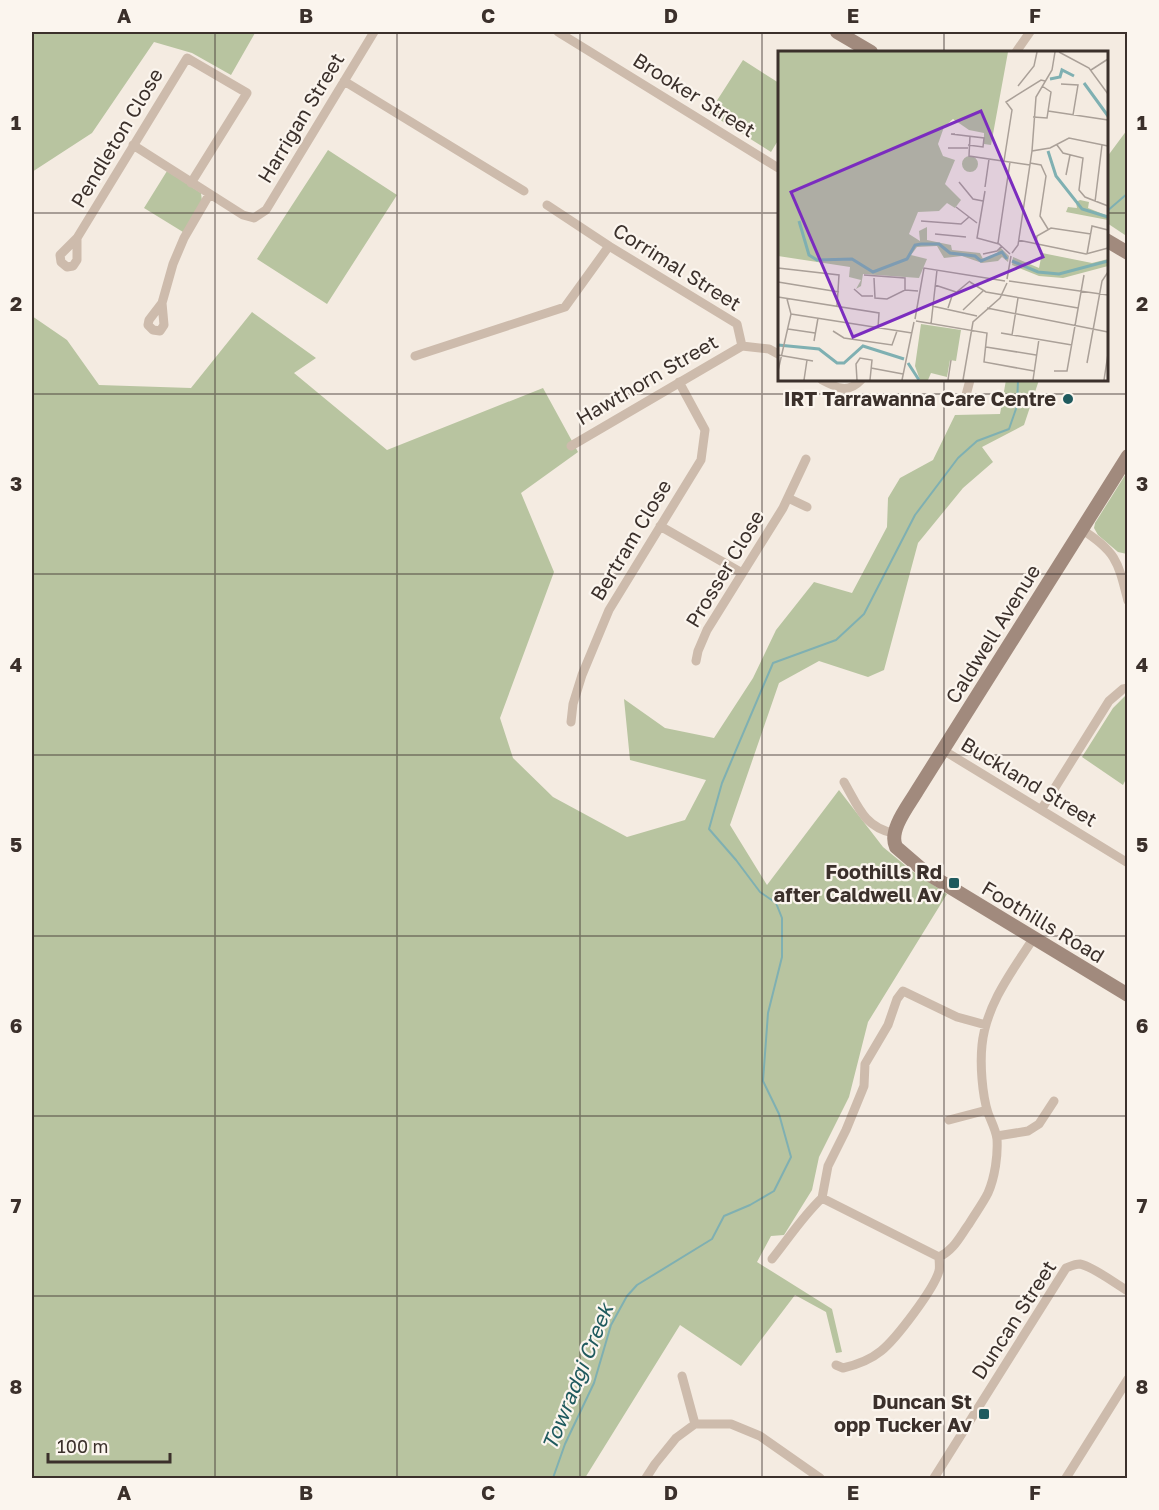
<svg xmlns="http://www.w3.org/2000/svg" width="1159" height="1510" font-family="'Golos Text',sans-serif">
	<rect width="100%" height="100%" fill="#f4ebe1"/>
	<path fill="#b8c4a0" d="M32 32H253L255 33 231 75 192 53 154 42 92 133 32 172Z
		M743 60 779 83V139L771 152 709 113Z
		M1127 130 1128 232 1125 235 1107 223V157Z
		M328 150 397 195 327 304 257 259Z
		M167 171 201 193 202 201 183 232 144 208Z
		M252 312 316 358 294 373 387 450 543 388 578 452 521 493 554 572 500 718 513 758 553 797 627 837 685 820 706 780 630 760 624 699 665 728 714 738 753 678 776 630 814 582 852 593 887 527 888 498 900 478 933 460 955 415 1000 414 1006 380H1039L1024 425 982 447 993 462 963 488 918 543 884 670 868 677 819 661 779 683 730 825 767 885 839 790 883 847 912 871 947 894 868 1022 849 1097 819 1157 812 1190 784 1235 771 1236 757 1262 832 1309 842 1352 836 1353 826 1312 795 1295 741 1366 680 1325 585 1478H32V316L67 340 99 385 191 388Z
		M1127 472V554L1118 552 1098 535 1094 528 1095 523Z
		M1127 694V777L1123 785 1082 757 1113 708Z"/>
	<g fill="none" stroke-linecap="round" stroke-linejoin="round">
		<path stroke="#7fb0b2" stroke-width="2" d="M1106 212 1128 193
			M553 1478 565 1444 594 1383 611 1325 627 1296 637 1285 712 1239 724 1216 750 1205 774 1191 791 1157 779 1114 763 1081 768 1013 782 957V918L776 903 760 892 736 860 709 829 722 783 773 663 836 640 864 614 915 515 958 458 977 441 1009 429 1017 406 1018 380"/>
		<path stroke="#cdbbac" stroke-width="9" d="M558 32 780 169
			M1016 52 1030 32
			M344 81 524 191
			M133 145 243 215 254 218 266 210 374 32
			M547 205 609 246 737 324 742 346 769 349 780 355
			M77 238 60 255 61 262 67 267 73 266 77 260V238L187 58 247 93 191 183
			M162 303 149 320 148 325 153 330 160 331 164 325 162 303 173 264 184 238 209 195
			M415 356 565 307 609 246
			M822 380C837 388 848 394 861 380
			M965 399 970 380
			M571 446 742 346
			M788 498 807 507
			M660 526 742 573
			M1081 529C1117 552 1118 562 1128 601
			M696 661 698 651 707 630 783 508 806 459
			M571 722 573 704 582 675 609 610 701 460 705 430 679 382
			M943 750 1128 863
			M844 782C858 806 864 827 893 833
			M1041 810 1109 701 1123 689 1128 688
			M949 1120 987 1110
			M997 1136 1028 1131 1039 1124 1054 1101
			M822 1198 939 1257C954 1250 960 1236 969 1224 975 1214 983 1203 988 1193 995 1177 998 1155 997 1139 996 1130 991 1121 988 1113 982 1094 980 1064 982 1045 986 1005 1012 971 1033 939
			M822 1198 828 1166 846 1130 864 1086 865 1064 888 1025 897 999 903 991 957 1017 986 1025
			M772 1259C789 1238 802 1217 822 1198
			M836 1365 843 1368C856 1365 870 1360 881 1351 896 1339 934 1289 939 1271 940 1267 939 1261 939 1257
			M682 1376 695 1424
			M646 1478 655 1464 676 1438 695 1424H731L760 1436 820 1478
			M934 1478 1066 1268C1071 1266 1075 1264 1080 1264 1092 1266 1116 1284 1128 1291
			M1066 1478 1128 1379"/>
		<path stroke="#a18a7d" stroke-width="14" d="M837 32 871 52
			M1106 240 1128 253
			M1128 456 917 791C909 805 888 830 896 847L925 872 1128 995"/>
	</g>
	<path fill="none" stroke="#3b302b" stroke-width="1.5" stroke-opacity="0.55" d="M215 32V1478M397 32V1478M580 32V1478M762 32V1478M944 32V52M32 213H780M1106 213H1128M944 380V1478M32 394H1128M32 574H1128M32 755H1128M32 936H1128M32 1116H1128M32 1296H1128"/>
	<g fill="#1f5a5e" stroke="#fbf5ee" stroke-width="2">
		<circle cx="1068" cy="399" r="6"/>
		<rect x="948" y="877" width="12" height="12" rx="3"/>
		<rect x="978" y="1408" width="12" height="12" rx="3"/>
	</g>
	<g text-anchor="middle" stroke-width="4.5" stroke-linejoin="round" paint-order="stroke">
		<g font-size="20" fill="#3b302b" stroke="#fbf5ee">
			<text transform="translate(694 95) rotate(32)" y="7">Brooker Street</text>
			<text transform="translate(301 118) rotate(-59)" y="7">Harrigan Street</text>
			<text transform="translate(117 138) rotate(-59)" y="7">Pendleton Close</text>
			<text transform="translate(677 267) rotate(32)" y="7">Corrimal Street</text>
			<text transform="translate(647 380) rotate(-30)" y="7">Hawthorn Street</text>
			<text transform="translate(631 540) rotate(-59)" y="7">Bertram Close</text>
			<text transform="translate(725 569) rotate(-59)" y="7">Prosser Close</text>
			<text transform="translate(993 634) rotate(-58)" y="7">Caldwell Avenue</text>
			<text transform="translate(1029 782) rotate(31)" y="7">Buckland Street</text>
			<text transform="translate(1043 922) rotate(31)" y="7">Foothills Road</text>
			<text transform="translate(1014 1320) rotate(-57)" y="7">Duncan Street</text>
		</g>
		<g font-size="20" font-weight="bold" fill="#3b302b" stroke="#fbf5ee" text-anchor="end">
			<text x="1056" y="406">IRT Tarrawanna Care Centre</text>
			<text x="942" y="879">Foothills Rd<tspan x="942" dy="23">after Caldwell Av</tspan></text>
			<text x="972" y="1409">Duncan St<tspan x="972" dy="23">opp Tucker Av</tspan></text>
		</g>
		<g font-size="21" font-style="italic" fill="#1f5a5e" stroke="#fbf5ee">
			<text transform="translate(578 1377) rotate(-68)" y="7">Towradgi Creek</text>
		</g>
	</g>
	<g transform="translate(778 51)">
		<rect width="330" height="330" fill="#f4ebe1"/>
		<path d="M0 1H230L213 94 206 93V82L191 79 175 68 166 76 160 93 165 105 177 109 167 133 183 149 177 157 169 152 161 160 140 161 131 183 142 190 141 180 149 176V189L173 194 174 199 202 202 205 208 218 205 222 196 231 205 230 211 224 206 220 210 204 212 184 205 166 207 159 195 139 196 133 204 149 208 141 227 85 223 83 235 78 238 83 229 71 226 72 216 0 205ZM184 113a8 8 0 1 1 16 0a8 8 0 1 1-16 0ZM302 149 311 151 310 157 330 165V169L288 161 290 156 299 157 298 151ZM264 202 314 212 330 208V215L285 227 261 225 234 214 235 206 261 217ZM143 273 183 279 178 310 172 309 169 326 153 322 150 329H142L137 315Z" fill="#b8c4a0"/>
		<path fill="none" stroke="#7fb0b2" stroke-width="3" d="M272 28 282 26 284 19 296 25M306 32 330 65M270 100 278 125 304 158 330 166M21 170 31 204 39 209 74 208 95 221 129 208 137 194 143 193H161L172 202 197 205 203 210 224 201 229 208M234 210 260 221 281 223 330 210M0 294 41 298 59 312H66L85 295 126 308M130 312 141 329"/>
		<path fill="none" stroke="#aaa098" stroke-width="1.5" d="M281 1 311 17 330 43M313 19 330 8M283 33 300 34 295 64M240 35 256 15 259 1M270 60 330 69M255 66 269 67 273 41 264 35M177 83H173L206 87 205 96 190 94M192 85 191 105 252 114M279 94 285 102 305 107 301 139 307 146 330 155M174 97H170H190M254 100 258 46 274 19 277 1M226 110 234 59 228 51 263 29 267 30M252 112 263 114 268 125 262 165 270 178M288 124 292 104M181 131 195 148 205 150M207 136 211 108M207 140 199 187 221 193 232 203M317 151 324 94M178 156 199 172M143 170 183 173 191 166M157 183 188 186M240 189 308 203 330 197M220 192 232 111M258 192 259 185 273 177 313 183M234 202 240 194 254 100 272 97 291 87 330 95M205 203 219 200 224 195M309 203 314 175 330 179M0 217 61 224 59 255M86 224 127 227V239M96 227 97 247 109 248 127 239 140 240M229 228 233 205M231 230 330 244M0 231 61 241M192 231 208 241 300 257M157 234 178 241M76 238 84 245H95M0 246 101 262 100 277M154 255 199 265M170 257 174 245 192 230M209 257 330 281M185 259 205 240M13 263 134 282M137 268 146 217 227 230M138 270 209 282 206 311 256 320M153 273 159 219M10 278 37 282M55 280 66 287 114 294 119 280M223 282 294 294M234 284 240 247M36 290 40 267M208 296 258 304M0 304 35 310M309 312 324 230 330 221M93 317 125 323M0 320 13 263 9 248M276 320H289L306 224M26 329 29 309M79 329 78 313 82 307 94 309 92 329M124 329 136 271M170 329 173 309M185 329 195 271 222 247 229 232M255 329 261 288M326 329 330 303"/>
		<path fill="#7b2cbf" fill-opacity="0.15" stroke="#7b2cbf" stroke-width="3" d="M203 60 265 206 75 286 13 141Z"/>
		<rect width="330" height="330" fill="none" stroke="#3b302b" stroke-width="3"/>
	</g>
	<rect width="1159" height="1510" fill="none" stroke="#fbf5ee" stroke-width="66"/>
	<path d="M48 1453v9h122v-9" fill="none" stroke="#3b302b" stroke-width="3"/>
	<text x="57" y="1453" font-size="18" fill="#3b302b" stroke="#fbf5ee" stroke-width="4.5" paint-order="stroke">100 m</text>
	<rect x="33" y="33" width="1093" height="1444" fill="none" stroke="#3b302b" stroke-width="2"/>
	<g font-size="20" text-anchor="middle" font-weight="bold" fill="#3b302b">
		<text x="124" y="23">A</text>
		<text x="306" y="23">B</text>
		<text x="488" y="23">C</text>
		<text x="671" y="23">D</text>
		<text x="853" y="23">E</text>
		<text x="1035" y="23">F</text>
		<text x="16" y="130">1</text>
		<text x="1142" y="130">1</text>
		<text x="16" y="311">2</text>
		<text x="1142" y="311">2</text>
		<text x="16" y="491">3</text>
		<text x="1142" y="491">3</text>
		<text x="16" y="672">4</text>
		<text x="1142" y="672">4</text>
		<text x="16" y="852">5</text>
		<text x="1142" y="852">5</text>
		<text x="16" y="1033">6</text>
		<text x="1142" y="1033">6</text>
		<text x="16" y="1213">7</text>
		<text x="1142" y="1213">7</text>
		<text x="16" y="1394">8</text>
		<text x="1142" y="1394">8</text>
		<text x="124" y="1500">A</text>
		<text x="306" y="1500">B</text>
		<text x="488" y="1500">C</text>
		<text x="671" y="1500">D</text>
		<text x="853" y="1500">E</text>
		<text x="1035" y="1500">F</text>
	</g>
</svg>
